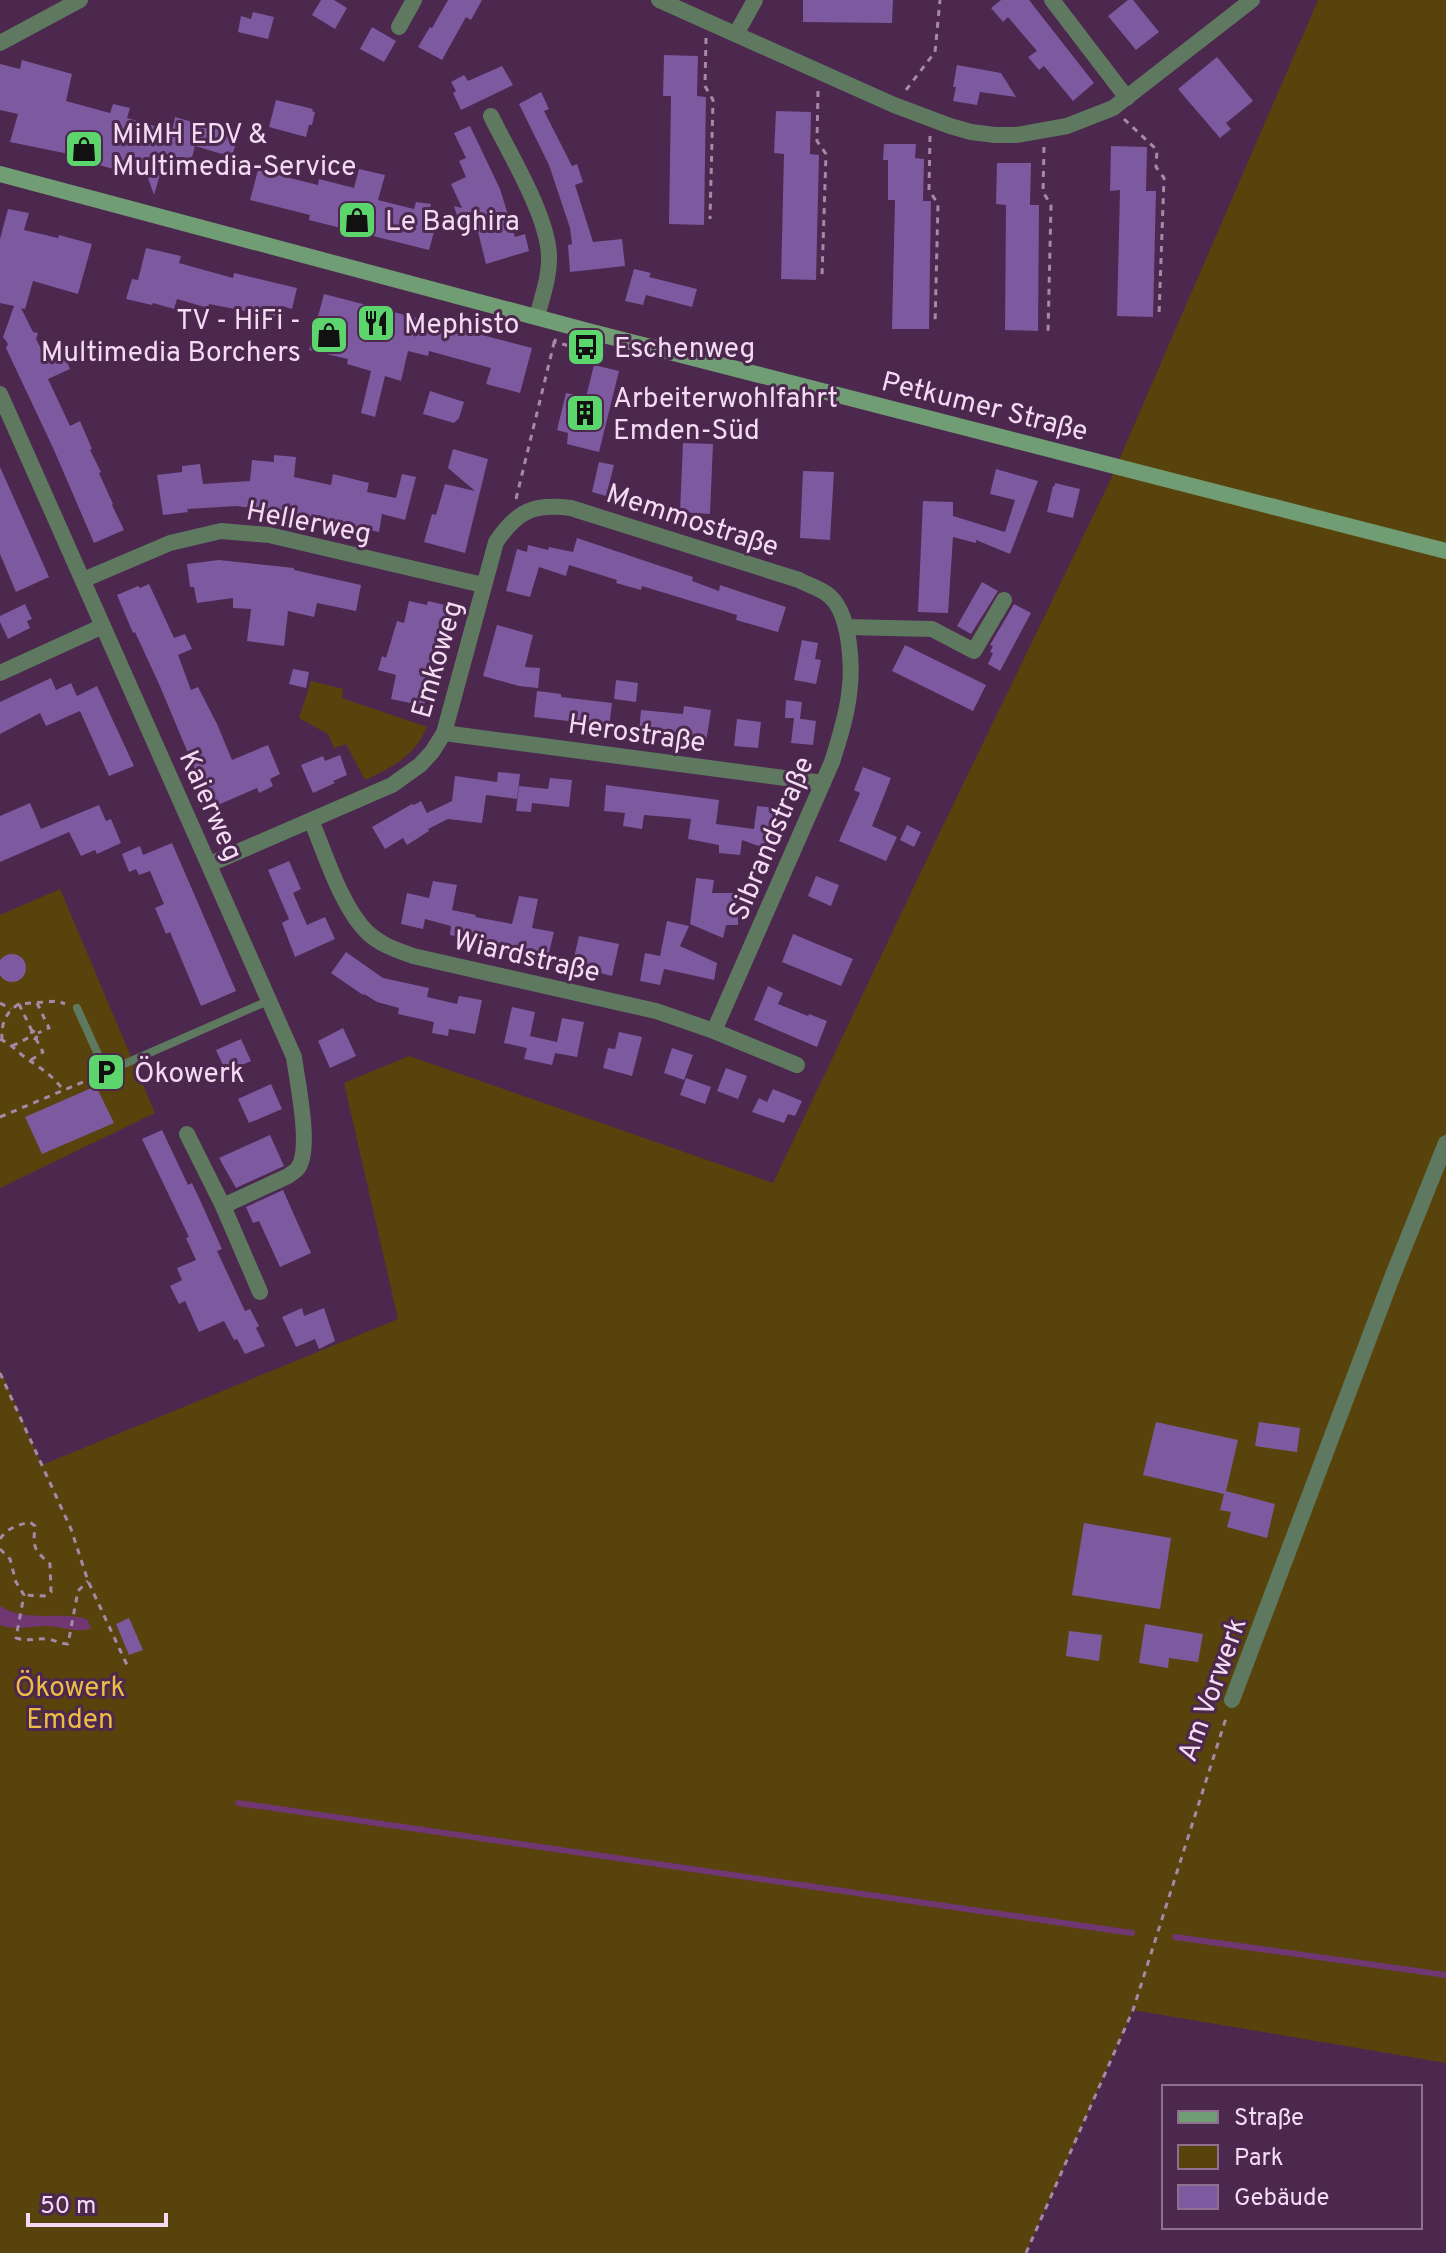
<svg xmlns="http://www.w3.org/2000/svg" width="1446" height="2253" font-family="Overpass,sans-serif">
	<rect width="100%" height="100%" fill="#4c274e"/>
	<path fill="#58430c" d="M1318 0H1446V2063L1133 2010 1026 2253H0V1369L42 1465 398 1319 344 1083 409 1056 773 1183 937 838 1109 483Z
		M311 681 343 689 342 698 427 727C414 757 393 767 365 780L346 744 334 748 328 734 299 718Z
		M60 889 155 1113 0 1188V915Z"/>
	<path fill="#703772" d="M0 1606C26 1623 58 1611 87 1619L91 1628C77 1634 61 1626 46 1626 30 1626 15 1631 0 1625Z"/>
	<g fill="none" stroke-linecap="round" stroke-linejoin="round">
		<path stroke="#703772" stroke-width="6" d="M238 1803 1132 1933
			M1175 1937 1446 1975"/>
	</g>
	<path fill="#7d59a0" d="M321 0H334L347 8 335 29 312 15Z
		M448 0H482L471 20 466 17 442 60 418 47 430 27 432 28Z
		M803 0H893L892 23 803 22Z
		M1001 0H1029L1094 83 1073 101 1044 66 1039 70 1028 57 1037 51 1008 17 1003 22 991 8Z
		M1128 0H1133L1159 32 1136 50 1108 16Z
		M253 12 274 17 268 39 238 32 241 16 251 19Z
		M372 27 396 41 384 62 360 49Z
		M664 55 698 56 697 96 706 97 704 225 669 224 671 96H663Z
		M1217 57 1253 101 1226 123 1231 129 1220 138 1178 89Z
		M22 60 72 74 66 101 110 113 113 104 130 108 127 118 172 131 175 117 238 135 232 157 195 146 191 161 166 154 154 195 148 178 68 157 69 154 10 142 18 114 0 110V64L20 69Z
		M957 65 1001 73 1016 97 980 92 977 105 953 101 956 87H953Z
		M502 66 513 85 461 110 453 93 456 91 451 82 464 75 468 81Z
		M541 92 549 109 544 111 572 166 577 164 583 182 575 185 593 242 622 239 625 266 570 272 568 245 572 244 570 228 549 165 519 104Z
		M276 100 313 109 312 111 315 112 312 125H309L306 137 269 127Z
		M776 111 811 112 810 154 819 155 816 280 781 279 784 154 774 153Z
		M470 126 500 189 515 237 525 234 529 251 486 264 475 220 460 225 454 206 462 208 451 184 466 177 459 161 466 158 454 133Z
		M884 144H916L915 158 924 159 923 201H931L929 329H892L895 200H888V160H883Z
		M1111 146 1147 147 1146 191H1156L1153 317 1117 316 1120 190 1110 191Z
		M997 163H1031L1030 205H1039L1038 331 1005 330 1006 205 996 204Z
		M359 169 385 175 378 200 414 209 416 202 431 204 425 230 434 232 429 250 309 220 310 215 250 200 258 170 318 185 319 179 354 188Z
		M8 209 29 213 24 230 58 238 59 235 92 244 78 294 33 281 25 309 21 308 33 332 38 333 36 339 45 356 61 349 70 369 48 379 70 426 80 421 92 449 90 450 101 472 99 473 113 504 112 505 124 530 94 543 54 450 6 348 8 344 3 337 14 306 0 303V239Z
		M146 248 181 256 179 263 233 278 234 273 297 288 292 309 282 306V310L277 309 275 317 209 304 208 308 177 299 174 309 153 303 152 305 126 299 132 279 138 280Z
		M634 269 651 273 649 277 697 289 692 307 646 295 643 305 625 301Z
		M324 294 532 348 520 393 486 384 491 368 429 351 428 356 408 351 401 381 385 376 375 417 361 413 371 371 347 364 348 359 309 350Z
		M594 365 619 371 599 452 567 444 568 433 557 430 566 393 586 397Z
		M430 391 464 402 459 418 454 423 423 414Z
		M683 443 713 444 710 514 680 512Z
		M453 449 488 459 465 553 424 542 432 514 436 515 445 484 475 491 448 468Z
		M274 455 296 457 294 477 331 485 333 474 369 483 367 492 396 498 402 474 416 477 405 520 382 514 379 532 278 511 236 506 187 509 188 512 163 515 157 475 182 472V466L200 464 203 484 250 481 252 460 274 462Z
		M599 462 614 465 606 496 592 492Z
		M0 467 49 577 16 592 0 554Z
		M996 469 1038 481 1010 554 976 540V543L953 537 948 613 918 612 923 501 953 502V516L1005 532 1015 500 990 494Z
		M803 471 834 472 830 540 800 538Z
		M1055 483 1080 489 1073 518 1047 512 1053 486H1055Z
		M577 538 693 577 692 581 719 591 720 585 786 607 778 632 736 620 737 615 642 586 641 590 616 583 617 580 569 565 566 576 539 567 530 597 506 591 517 549 527 552 528 545 548 550 549 547 573 552Z
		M219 560 294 568V570L361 585 356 611 317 603 314 617 288 611 284 646 247 641 251 609 233 608V598L197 603 194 587H190L187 564Z
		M982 582 998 591 971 634 957 626Z
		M149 584 174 638 185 634 192 649 178 655 191 690 198 687 217 724 232 760 268 745 280 774 270 779 273 786 259 793 257 788 211 808 159 684 135 632 133 633 117 595 138 586 140 588Z
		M409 601 427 605 428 601 449 606 424 706 391 699 396 675 378 670 382 656 386 658 397 621 404 623Z
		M25 604 32 619 27 621 30 628 8 639 0 622V616Z
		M1014 604 1031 613 1000 671 988 664 993 653 990 652 993 646 990 645Z
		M497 625 533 635 525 667 540 668 538 688 519 686 483 676Z
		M802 640 818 643 815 659 821 660 816 684 794 680Z
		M905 645 986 685 973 711 892 671Z
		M293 669 309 672 306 688 289 684Z
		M51 678 56 690 71 683 77 696 97 686 134 766 109 776 80 711 46 726 40 713 0 734V702Z
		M616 680 638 683 636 702 614 699Z
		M537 691 561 694V697L612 703 609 729 585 726V723L534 717Z
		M786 700 802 702 800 719 795 718 816 721 813 745 791 743 794 718H785Z
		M684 706 711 710 706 742 639 733 641 710 683 714Z
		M737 719 761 722 758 748 734 746Z
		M340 755 347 775 333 781 335 783 313 793 301 765 323 756 325 761Z
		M863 767 891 778 872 826 897 837 886 861 839 841 860 793 854 790Z
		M498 772 520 774 517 799 486 795 482 823 448 819 428 829 429 831 407 845 403 838 385 849 372 827 412 804 414 805 421 801 427 813 452 801 455 776 497 782Z
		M550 778 572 780 569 807 532 803 531 812 516 811 519 786 548 789Z
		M606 785 719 800 716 824 754 829 757 806 779 808 775 852 742 840 740 855 719 853V845L688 839 691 819 644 815 642 829 623 826 625 813 604 811Z
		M30 803 41 829 99 805 106 821 111 819 121 843 97 854 95 850 81 856 69 832 0 862V816Z
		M907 825 921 832 914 847 900 840Z
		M172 843 236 991 201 1006 170 932 166 934 155 908 164 904 150 871 139 875 136 869 129 872 122 854 140 846 143 855Z
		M289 861 301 889 293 893 307 925 325 917 335 939 295 957 282 923 289 919 268 870Z
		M816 876 839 885 831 906 808 896Z
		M696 878 714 880 712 893H738V925H726L723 938 690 924Z
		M433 881 457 885 452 910 476 915 475 917 512 924 519 896 538 899 532 928 554 932 547 961 496 951 497 945 450 935 451 926 425 919 423 929 401 924 407 893 429 898Z
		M667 921 689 926 680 946 717 963 714 980 664 969 660 985 640 981 645 953 660 956Z
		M793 934 853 959 841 986 782 962Z
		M579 936 619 944 612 976 572 966Z
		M346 952 383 978 429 988 427 997 457 1004 459 996 482 1000 475 1034 449 1029 448 1036 432 1033 434 1022 398 1014 399 1008 377 1002 364 994 363 995 331 973Z
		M-2 968a14 14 0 1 1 28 0a14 14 0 1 1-28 0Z
		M768 986 783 993 778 1004 808 1016 809 1014 827 1021 817 1047 754 1020Z
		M512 1007 535 1012 530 1036 557 1042 562 1018 584 1022 577 1057 555 1053 552 1065 524 1059 528 1044 527 1048 504 1043Z
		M343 1028 356 1056 330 1068 318 1041Z
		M619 1032 642 1037 632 1076 603 1068 608 1048 615 1049Z
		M241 1039 251 1061 226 1072 216 1050Z
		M672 1048 693 1055 684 1080 664 1073Z
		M726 1068 747 1076 738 1099 717 1091Z
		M686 1078 711 1087 705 1104 680 1095Z
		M271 1084 282 1109 249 1123 238 1099Z
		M96 1086 114 1123 42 1154 25 1117Z
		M773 1089 802 1101 795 1116 788 1114 784 1123 752 1112 759 1098 767 1102Z
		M162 1130 188 1185 192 1183 199 1198 222 1249 217 1251 245 1311 250 1309 259 1326 256 1328 265 1346 245 1354 237 1339 234 1340 224 1321 199 1332 185 1301 179 1304 170 1286 182 1280 177 1268 196 1260 186 1238 189 1237 142 1139Z
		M270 1135 284 1166 236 1188 219 1158Z
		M283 1190 311 1253 280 1267 259 1221 253 1223 246 1207Z
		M302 1308 304 1316 324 1308 335 1341 319 1349 315 1339 296 1347 282 1317Z
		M1156 1422 1238 1440 1226 1491 1275 1504 1267 1538 1227 1527 1231 1512 1220 1510 1224 1494 1143 1475Z
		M1259 1422 1300 1428 1297 1452 1255 1446Z
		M1084 1523 1171 1538 1160 1609 1072 1595Z
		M129 1618 143 1650 129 1655 116 1624Z
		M1145 1624 1203 1634 1198 1662 1169 1658 1168 1668 1139 1663Z
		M1069 1631 1102 1635 1099 1661 1066 1656Z"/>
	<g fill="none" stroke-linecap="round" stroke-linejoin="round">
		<path stroke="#a689a7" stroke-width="3" stroke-dasharray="6 6" stroke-linecap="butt" d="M706 38 705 86 713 100 710 219
			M906 90 935 52 940 0
			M818 91 817 141 826 154 822 276
			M1124 119 1157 150 1156 167 1164 178 1159 315
			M930 136 929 190 938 204 935 325
			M1044 147 1043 192 1051 205 1048 333
			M556 339 554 342 574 347
			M516 499 554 343
			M0 1003 11 1009
			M37 1003 49 1028 38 1033
			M32 1031 19 1004 58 1001 65 1004
			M0 1039C9 1043 15 1049 22 1055 39 1068 51 1073 64 1091
			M2 1040C1 1025 5 1012 19 1004
			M12 1046 30 1037 36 1039 38 1033 32 1031 30 1037
			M31 1060 43 1052 36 1039
			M0 1117 95 1077
			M0 1373 71 1529 88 1581 127 1665
			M0 1539C7 1528 18 1525 30 1522L35 1526C33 1547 33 1549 50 1564L51 1592 44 1596 24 1595
			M0 1549 10 1559 16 1582 24 1595 16 1638C28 1642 35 1638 46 1639 54 1639 59 1644 68 1644L78 1591 88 1581
			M1026 2253 1133 2010 1227 1715"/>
		<path stroke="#5e795f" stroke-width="8" d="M77 1008 106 1072 270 1000"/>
		<path stroke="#5e795f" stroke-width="16" d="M659 0 894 105 950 126 971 132 995 135H1016L1067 126 1113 108 1252 0
			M1052 0 1127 98
			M399 27 414 0
			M736 34 755 0
			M0 43 80 0
			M491 116C509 153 547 214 549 255 550 276 542 297 537 317
			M0 394 294 1057C297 1081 312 1149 298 1168 297 1170 291 1174 288 1176L223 1206 260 1292
			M83 580 170 543 221 531 269 535 483 585
			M846 627 932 629 974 651 1004 600
			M0 673 103 626
			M444 733 823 783
			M311 820C325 853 342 909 368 933 381 945 397 950 413 956L656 1011 714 1031 797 1065
			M210 864 392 785 420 765 432 752 444 733 496 542C517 511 534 503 571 508L799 580C808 585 819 588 827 594 851 611 853 668 849 695 846 718 839 740 832 762L714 1031
			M187 1134 223 1206
			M1232 1700 1391 1280 1446 1143"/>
		<path stroke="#719d74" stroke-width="16" d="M0 174 588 331 1446 551"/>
	</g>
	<defs>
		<g id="shop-square" transform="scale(2)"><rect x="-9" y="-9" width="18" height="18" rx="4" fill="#5dd56d" stroke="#4c274e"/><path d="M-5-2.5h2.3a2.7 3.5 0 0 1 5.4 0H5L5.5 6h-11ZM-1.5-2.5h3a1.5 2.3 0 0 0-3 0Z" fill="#111"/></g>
		<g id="restaurant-square" transform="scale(2)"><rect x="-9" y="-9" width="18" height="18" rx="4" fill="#5dd56d" stroke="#4c274e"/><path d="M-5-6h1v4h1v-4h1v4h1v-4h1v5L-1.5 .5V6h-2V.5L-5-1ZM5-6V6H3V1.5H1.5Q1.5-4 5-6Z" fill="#111"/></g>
		<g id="bus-square" transform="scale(2)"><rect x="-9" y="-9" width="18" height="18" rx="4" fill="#5dd56d" stroke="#4c274e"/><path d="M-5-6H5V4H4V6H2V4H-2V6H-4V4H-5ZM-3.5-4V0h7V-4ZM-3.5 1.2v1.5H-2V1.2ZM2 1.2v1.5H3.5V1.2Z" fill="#111"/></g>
		<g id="building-square" transform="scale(2)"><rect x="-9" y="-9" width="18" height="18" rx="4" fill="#5dd56d" stroke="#4c274e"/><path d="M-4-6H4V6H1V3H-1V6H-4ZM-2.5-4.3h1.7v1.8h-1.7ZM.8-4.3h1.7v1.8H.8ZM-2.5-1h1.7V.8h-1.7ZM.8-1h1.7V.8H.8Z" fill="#111"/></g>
		<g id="parking-square" transform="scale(2)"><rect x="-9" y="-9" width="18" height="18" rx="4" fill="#5dd56d" stroke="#4c274e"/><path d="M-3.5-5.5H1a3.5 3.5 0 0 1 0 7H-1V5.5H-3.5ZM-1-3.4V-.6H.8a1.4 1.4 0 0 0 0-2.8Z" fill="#111"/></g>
	</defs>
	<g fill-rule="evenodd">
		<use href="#shop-square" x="84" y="149"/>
		<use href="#shop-square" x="357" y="220"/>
		<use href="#restaurant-square" x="376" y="323"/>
		<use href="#shop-square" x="329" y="335"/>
		<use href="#bus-square" x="586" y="347"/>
		<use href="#building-square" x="585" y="413"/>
		<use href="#parking-square" x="106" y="1072"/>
	</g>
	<g text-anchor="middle" stroke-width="6" stroke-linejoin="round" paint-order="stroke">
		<g font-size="28" fill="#f3dcf3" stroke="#4c274e" text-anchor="start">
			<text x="112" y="143">MiMH EDV &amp;<tspan x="112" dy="32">Multimedia-Service</tspan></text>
			<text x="385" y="230">Le Baghira</text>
			<text x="301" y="329" text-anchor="end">TV - HiFi -<tspan x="301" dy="32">Multimedia Borchers</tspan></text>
			<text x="404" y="333">Mephisto</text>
			<text x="614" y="357">Eschenweg</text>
			<text x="613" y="407">Arbeiterwohlfahrt<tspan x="613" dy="32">Emden-Süd</tspan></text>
			<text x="134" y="1082">Ökowerk</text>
		</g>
		<g font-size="28" fill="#f3dcf3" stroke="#4c274e">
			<text transform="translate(985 405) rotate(14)" y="10">Petkumer Straße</text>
			<text transform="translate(693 519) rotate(18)" y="10">Memmostraße</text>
			<text transform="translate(309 521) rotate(11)" y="10">Hellerweg</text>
			<text transform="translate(436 659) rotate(-74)" y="10">Emkoweg</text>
			<text transform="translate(637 732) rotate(8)" y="10">Herostraße</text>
			<text transform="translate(212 805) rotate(66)" y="10">Kaierweg</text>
			<text transform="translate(770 838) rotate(-67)" y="10">Sibrandstraße</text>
			<text transform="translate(527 955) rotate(13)" y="10">Wiardstraße</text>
			<text transform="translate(1211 1689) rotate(-70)" y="10">Am Vorwerk</text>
		</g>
		<g font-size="28" fill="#edbc44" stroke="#4c274e">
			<text x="70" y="1696">Ökowerk<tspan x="70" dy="32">Emden</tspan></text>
		</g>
	</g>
	<rect x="1162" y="2085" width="260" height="144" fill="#4c274e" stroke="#8f6f90" stroke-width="2"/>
	<rect x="1178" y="2111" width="40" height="12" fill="#719d74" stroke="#8f6f90" stroke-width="2"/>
	<text x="1234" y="2125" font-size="24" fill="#f3dcf3">Straße</text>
	<rect x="1178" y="2145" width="40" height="24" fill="#58430c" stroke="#8f6f90" stroke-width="2"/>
	<text x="1234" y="2165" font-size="24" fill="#f3dcf3">Park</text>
	<rect x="1178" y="2185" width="40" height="24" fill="#7d59a0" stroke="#8f6f90" stroke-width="2"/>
	<text x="1234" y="2205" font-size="24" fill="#f3dcf3">Gebäude</text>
	<path d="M28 2213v12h138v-12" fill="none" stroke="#f3dcf3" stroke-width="4"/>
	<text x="40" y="2213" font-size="24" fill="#f3dcf3" stroke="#4c274e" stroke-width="6" paint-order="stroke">50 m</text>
</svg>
